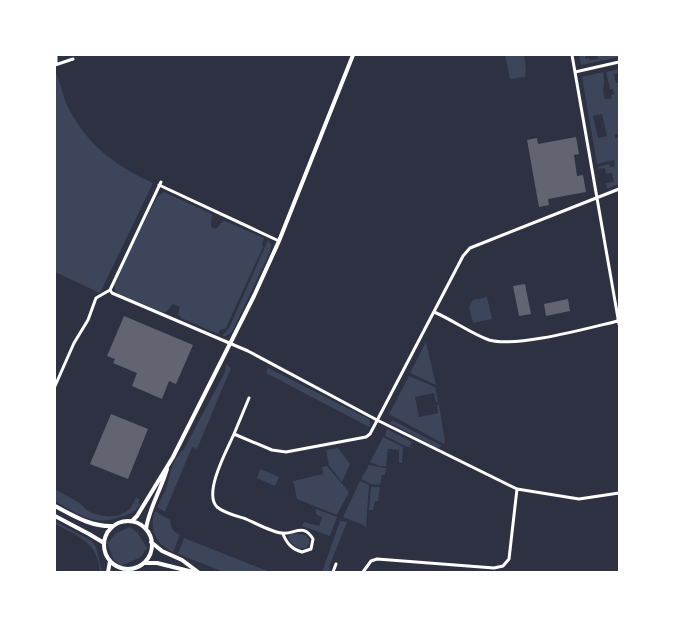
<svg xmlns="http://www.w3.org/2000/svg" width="674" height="627" font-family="'Source Sans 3',sans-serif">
	<rect width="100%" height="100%" fill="#2d3142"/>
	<path fill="#3c4559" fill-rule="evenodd" d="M505 55H524L526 69 525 77 510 79Z
		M579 55H585L586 59 589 58 590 60 598 59 597 55H619V57L581 65Z
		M619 69V73L614 74 616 83H619V133L615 135V138L619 137V184L607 189 606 183 614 182 612 173 606 174 605 168 598 169V167L609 164 610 167H615L614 160 597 164 582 77 603 72C606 83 601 90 605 99L612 98 611 95 614 94 613 89H610L606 72ZM602 114 607 136 598 138 593 116Z
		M55 72C60 79 63 97 68 107 87 145 116 166 153 183L100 293 55 272Z
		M164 192 212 214 211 227 216 229 222 222 225 221 264 238 262 244 263 247 226 328 220 330 218 334 181 318 178 314 180 307 173 304 166 312H162L117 293 115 290 114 283 157 197Z
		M268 240 271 245 270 252 232 332 226 336H222L229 328Z
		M487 297 492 319 473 323 469 307 473 300Z
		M426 342 436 385 410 373Z
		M226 364 231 368 197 449 192 447 165 512 157 507C160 501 163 495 166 489 170 475 172 459 184 449L225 372Z
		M268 368 369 419 371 424 369 427 266 373Z
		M409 376 435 387 438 402H436L434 393 415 397 419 417 438 413 437 405H439L445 441 444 444 389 414Z
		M392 420 442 446 438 448 390 423Z
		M387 429 412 442 410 446 416 449 405 446 385 436Z
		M383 437 403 447 402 463H399V450L388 449 386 466H379L370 462Z
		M338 448 350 464 342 482 329 465 326 450Z
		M369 465 386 468 385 475H382L380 485 371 484 361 479Z
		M327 466 349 492 337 515 297 499 293 481 323 474 322 467Z
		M260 469 279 477 275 486 257 478Z
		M360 481 369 485 366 528 363 525 343 517Z
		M371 487H380L378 501H375L373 510H369Z
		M55 489C64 495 74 499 82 505 83 506 87 510 88 511 106 520 130 519 136 497L140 500 138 502 140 505C135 513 126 515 117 518 93 526 76 513 55 501Z
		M316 509 337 517 330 536 302 526 304 522 319 526 322 517 316 514Z
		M155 511 170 520C171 527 173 532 180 535L173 552C157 546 148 529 155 511Z
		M55 521 92 541 96 547 102 572H100C98 542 78 536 55 524Z
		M340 521 347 522 329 567 331 572H322Z
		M130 527 137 532 147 548 141 557 121 566 114 560 107 543 116 533Z
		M291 533 306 535 310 541 307 547C299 551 290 544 288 537Z
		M184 538 270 572H224L178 554Z"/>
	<path fill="#626471" d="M576 137 579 154 574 155 577 176 583 175 586 192 548 199 549 205 539 207 527 140 537 138 538 144Z
		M525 284 531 314 519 316 513 286Z
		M568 299 570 311 546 316 544 304Z
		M124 316 193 345 176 384 169 381 162 399 132 386 137 373 113 363 115 359 107 356Z
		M111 414 148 429 128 479 90 464Z"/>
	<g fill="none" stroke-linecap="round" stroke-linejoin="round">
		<path stroke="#fff" stroke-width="3" d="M56 55V64
			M572 55 619 324
			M55 65 73 59
			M575 72 619 62
			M159 185 279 241
			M110 290 112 293 248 351 377 420 517 489 579 499 619 493
			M110 290 161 182
			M434 312C453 320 470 333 489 340 517 348 588 328 618 321
			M55 386 74 343 88 320 96 298 110 290
			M234 434 249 398
			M283 534C287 544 292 549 302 552L311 549 313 539C303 522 294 535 282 533 274 533 255 523 246 519 237 516 224 513 217 507 203 493 227 450 234 434L272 450 286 452 366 437 370 434 463 256 470 248 619 189
			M333 572 336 564
			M363 572 371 561 377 559 494 568 503 566 509 559 517 489"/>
		<path stroke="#fff" stroke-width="4" d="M618 321H619
			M55 506C74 516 91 527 113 526
			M55 516 89 534 104 543
			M132 521 137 516 173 457 254 296 279 241 353 55
			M104 545a24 24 0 1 1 48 0a24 24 0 1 1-48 0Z
			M146 529C149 508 161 490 167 469
			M151 542 162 551 182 560 198 572
			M144 563H157L193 572
			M108 572 110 561"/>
	</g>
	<rect width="674" height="627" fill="none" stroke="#ffffff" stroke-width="112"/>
</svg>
